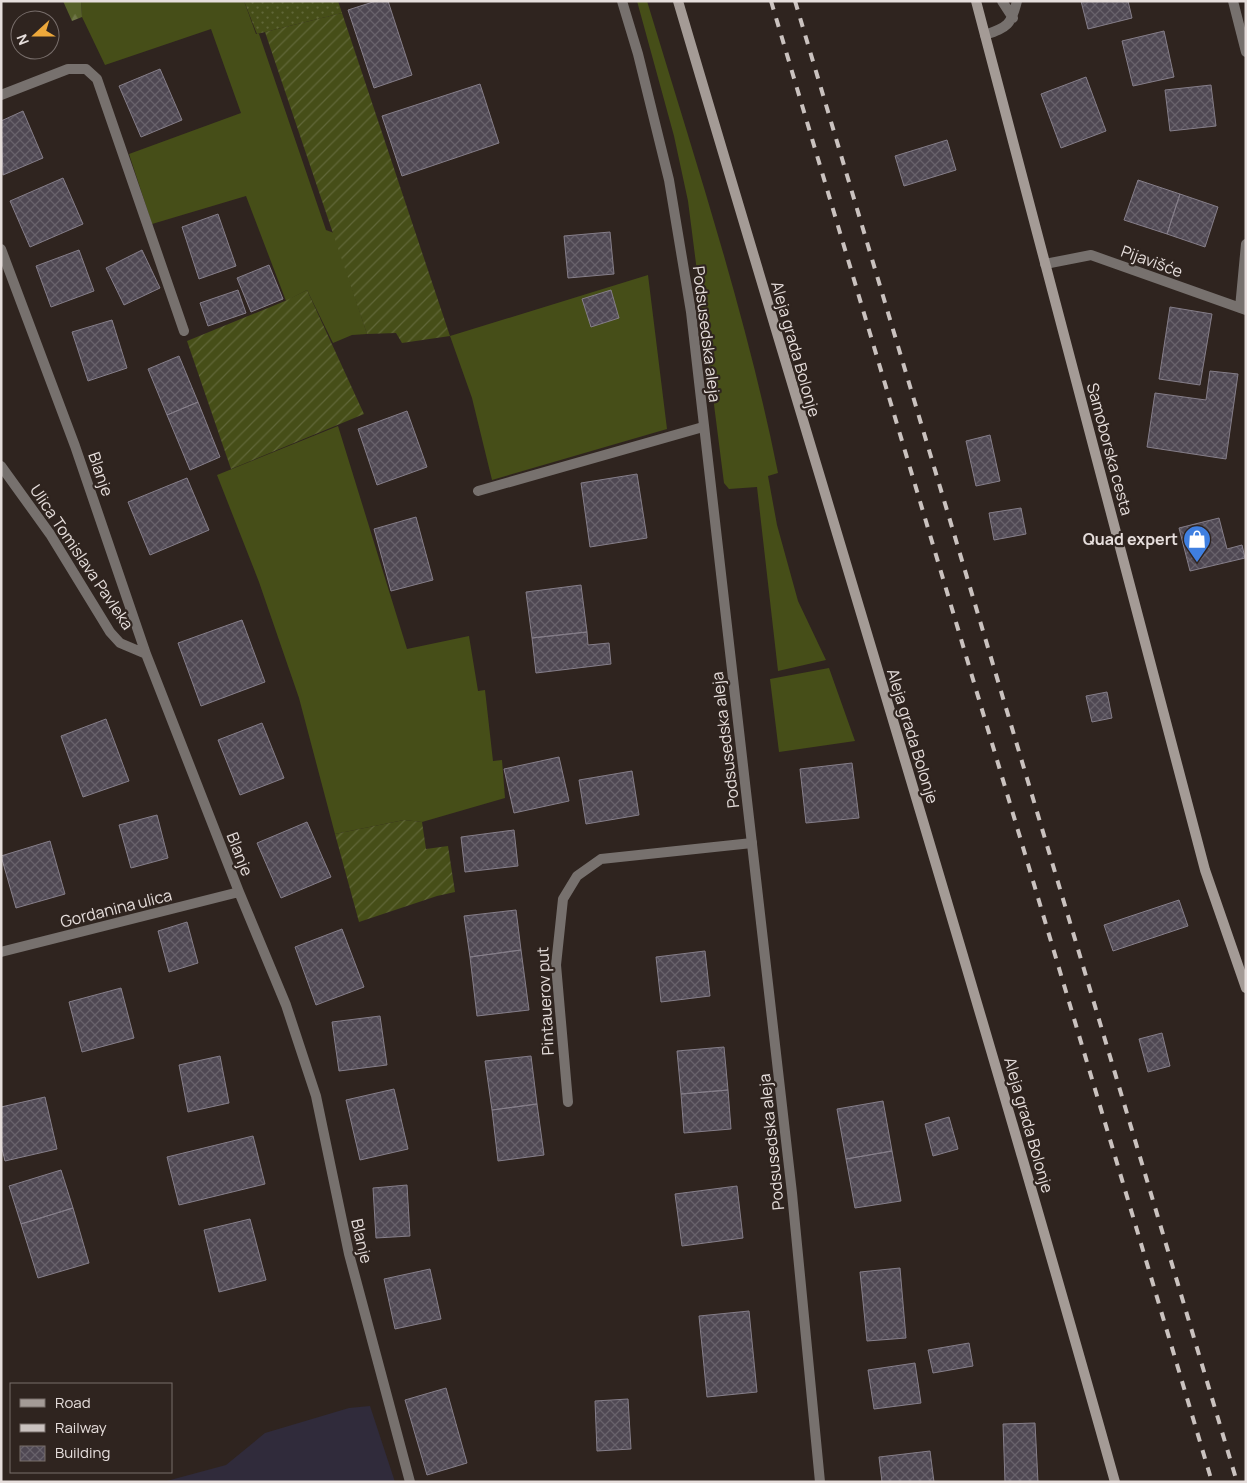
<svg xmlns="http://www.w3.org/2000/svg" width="1247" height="1483" font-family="Manrope,sans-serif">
	<defs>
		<pattern id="forest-firs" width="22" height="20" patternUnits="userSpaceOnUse" patternTransform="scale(1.25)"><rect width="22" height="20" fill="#566029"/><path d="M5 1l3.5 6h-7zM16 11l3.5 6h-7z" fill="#6e7647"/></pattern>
		<pattern id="park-dots" width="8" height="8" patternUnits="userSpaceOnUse" patternTransform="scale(1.25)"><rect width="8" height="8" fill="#464e18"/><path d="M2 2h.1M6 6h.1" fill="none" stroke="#616739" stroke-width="1.8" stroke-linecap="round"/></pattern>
		<pattern id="garden-furrows" width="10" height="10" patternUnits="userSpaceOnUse" patternTransform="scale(1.25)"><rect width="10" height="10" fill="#464e18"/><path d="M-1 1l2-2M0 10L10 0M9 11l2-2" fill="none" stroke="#616739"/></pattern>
		<pattern id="building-cross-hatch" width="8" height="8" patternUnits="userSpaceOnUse" patternTransform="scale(1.25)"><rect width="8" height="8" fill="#4f4853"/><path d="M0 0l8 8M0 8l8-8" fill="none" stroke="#68626b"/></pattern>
	</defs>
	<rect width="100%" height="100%" fill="#2f241f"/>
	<path fill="#302b3b" d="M370 1406 395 1482H163L226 1465 265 1433 349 1408Z"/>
	<path fill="#464e18" d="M81 1H244L256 34H259L326 230 334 233 367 334 352 335 333 343 307 290 286 301 246 196 152 224 129 154 241 113 211 29 105 65 82 17Z
		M637 1H647C694 157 746 313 778 473L768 476 777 525 798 601 826 660 778 671 757 487 729 489 724 483 688 201 674 136Z
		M648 275 667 429 492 480 472 398 450 336Z
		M338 426 407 649 469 636 478 691 485 690 493 761 502 760 505 798 422 822 404 820 335 834 299 698 259 582 217 475Z
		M829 668 855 741 779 752 770 679Z"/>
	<path fill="url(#forest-firs)" d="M63 1H81L82 17 72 21Z"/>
	<path fill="url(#park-dots)" d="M244 1H338L342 13 257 34Z"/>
	<path fill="url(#garden-furrows)" d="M342 13 450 336 402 343 396 333 367 334 265 32Z
		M307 290 364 414 231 469 187 341 285 301Z
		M404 820 422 822 426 849 448 846 455 892 437 896 359 922 335 834Z"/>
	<path fill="url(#building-cross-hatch)" stroke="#857e89" d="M376 1H388L412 75 374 88 348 10Z
		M1081 1H1128L1132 18 1088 29Z
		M1164 31 1174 77 1133 86 1122 41Z
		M160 69 182 120 141 137 119 86Z
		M1086 77 1106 131 1061 148 1041 94Z
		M480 84 499 143 402 176 382 116Z
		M1211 85 1216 126 1170 131 1165 90Z
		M23 111 43 158 3 175 1 121Z
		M947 140 956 170 904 186 895 156Z
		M63 178 83 224 30 247 10 201Z
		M1138 180 1180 194 1167 234 1124 220Z
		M1180 194 1218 207 1205 247 1167 234Z
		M218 214 236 266 199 279 182 227Z
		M610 232 614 274 568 278 564 236Z
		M79 250 94 291 51 307 36 266Z
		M142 250 160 288 124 305 106 268Z
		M269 265 283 299 251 312 237 278Z
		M238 290 246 313 208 326 200 303Z
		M611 290 619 318 591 327 582 299Z
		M1170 307 1212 314 1200 385 1159 379Z
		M112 320 127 368 88 381 72 332Z
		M179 356 198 402 167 415 148 369Z
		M1210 371 1238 374 1226 459 1147 447 1155 393 1206 400Z
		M198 402 220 457 190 470 167 415Z
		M407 411 427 467 377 485 358 429Z
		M990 435 1000 481 976 486 966 441Z
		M637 474 647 538 590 547 581 483Z
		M187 478 209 530 150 555 128 502Z
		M1021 508 1026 534 994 540 989 513Z
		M416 517 433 580 391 591 374 529Z
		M1219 518 1227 549 1242 545 1245 558 1190 571 1179 528Z
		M581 585 587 632 532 638 526 592Z
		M242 620 265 682 201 706 178 643Z
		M587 632 588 645 609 643 611 664 536 673 532 638Z
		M1107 692 1112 718 1092 722 1086 696Z
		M106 719 129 781 83 797 61 736Z
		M262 723 284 778 240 795 218 740Z
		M559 757 569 801 514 813 504 769Z
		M852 763 859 818 806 823 800 769Z
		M632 771 639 815 586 824 579 780Z
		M157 815 168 858 131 868 119 825Z
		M307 822 331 877 281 898 257 843Z
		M514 830 518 866 465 872 461 837Z
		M50 841 65 894 16 908 1 856Z
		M1179 900 1188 926 1113 951 1104 925Z
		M516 910 521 950 470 957 464 916Z
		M187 922 198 963 169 972 158 931Z
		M342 929 364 987 316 1005 295 947Z
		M521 950 529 1010 477 1016 470 957Z
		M705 951 710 996 661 1002 656 957Z
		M121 988 134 1038 82 1052 69 1002Z
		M380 1016 387 1065 339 1071 332 1022Z
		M1162 1033 1170 1066 1148 1072 1139 1039Z
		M724 1047 728 1090 681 1094 677 1051Z
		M220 1056 229 1103 188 1112 179 1065Z
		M531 1056 537 1104 492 1110 485 1061Z
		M394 1089 408 1149 360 1160 346 1100Z
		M728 1090 731 1129 684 1133 681 1094Z
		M45 1097 57 1149 5 1161 1 1145V1107Z
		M883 1101 892 1151 846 1159 837 1109Z
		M537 1104 544 1155 498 1161 492 1110Z
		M949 1117 958 1149 933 1156 925 1124Z
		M253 1136 265 1184 179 1205 167 1157Z
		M892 1151 901 1201 855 1208 846 1159Z
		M61 1170 73 1208 21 1224 9 1186Z
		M407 1185 410 1236 376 1238 373 1188Z
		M737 1186 743 1238 682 1246 675 1194Z
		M73 1208 89 1263 38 1278 21 1224Z
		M250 1219 266 1280 219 1292 204 1230Z
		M900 1268 906 1338 867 1341 860 1272Z
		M430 1269 441 1319 395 1329 384 1279Z
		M749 1311 757 1392 707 1397 699 1316Z
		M969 1343 973 1366 933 1373 928 1350Z
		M915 1363 921 1403 874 1409 868 1370Z
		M446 1388 467 1463 427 1475 405 1400Z
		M628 1399 631 1449 597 1451 595 1401Z
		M1035 1423 1038 1482H1005L1003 1424Z
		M930 1451 934 1482H882L879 1457Z"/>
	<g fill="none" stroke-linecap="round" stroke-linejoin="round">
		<path stroke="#77716e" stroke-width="10" d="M1002 1 1013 18
			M985 35C1008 27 1011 25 1017 1
			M1 95 68 69H86L97 79 184 331
			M478 491 703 427"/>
		<path stroke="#77716e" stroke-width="10" d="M1233 1 1246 52
			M1 249 75 446 146 654 239 892 286 1005 316 1096 349 1254 410 1482
			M1045 264 1091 255 1246 310
			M1240 308 1246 244
			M1 466 50 534 110 632 120 643 146 654
			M1 952 239 892
			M568 1102 556 965 563 899 577 876 601 859 752 843"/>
		<path stroke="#77716e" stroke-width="10" d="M622 1 638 54 669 180 691 312 792 1193 820 1482"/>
		<path stroke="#a49b96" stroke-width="10" d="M678 1C824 495 976 986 1115 1482
			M976 1 1205 870 1246 988"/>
		<path stroke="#cac2bf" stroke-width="4" stroke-dasharray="9 9" stroke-linecap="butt" d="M771 1 1212 1482
			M795 1 1237 1482"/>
	</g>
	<defs>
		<g id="shop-pin" transform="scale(1.4375)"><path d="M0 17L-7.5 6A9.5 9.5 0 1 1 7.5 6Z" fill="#3f7fe0" stroke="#2f241f"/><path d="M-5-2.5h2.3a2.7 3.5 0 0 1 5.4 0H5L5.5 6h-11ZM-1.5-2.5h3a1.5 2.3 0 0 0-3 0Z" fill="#fff"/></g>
	</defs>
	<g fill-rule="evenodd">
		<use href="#shop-pin" x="1197" y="539"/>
	</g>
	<g text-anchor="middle" stroke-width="4.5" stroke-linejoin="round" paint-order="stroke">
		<g font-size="16" fill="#e6dedc" stroke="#2f241f">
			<text transform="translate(1152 261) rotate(20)" y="6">Pijavišće</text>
			<text transform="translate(707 334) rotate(83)" y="6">Podsusedska aleja</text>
			<text transform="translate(796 349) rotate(74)" y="6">Aleja grada Bolonje</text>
			<text transform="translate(1110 449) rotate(75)" y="6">Samoborska cesta</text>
			<text transform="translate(101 474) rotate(71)" y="6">Blanje</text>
			<text transform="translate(82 557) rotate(56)" y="6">Ulica Tomislava Pavleka</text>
			<text transform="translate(913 736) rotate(73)" y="6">Aleja grada Bolonje</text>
			<text transform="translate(725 740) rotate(-97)" y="6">Podsusedska aleja</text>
			<text transform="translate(240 854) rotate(69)" y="6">Blanje</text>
			<text transform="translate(116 908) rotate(-14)" y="6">Gordanina ulica</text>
			<text transform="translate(545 1001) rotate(-93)" y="6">Pintauerov put</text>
			<text transform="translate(1029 1125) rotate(74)" y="6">Aleja grada Bolonje</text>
			<text transform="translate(771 1142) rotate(-96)" y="6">Podsusedska aleja</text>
			<text transform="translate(362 1241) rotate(77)" y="6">Blanje</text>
		</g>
		<g font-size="16" font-weight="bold" fill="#e6dedc" stroke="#2f241f" text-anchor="end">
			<text x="1178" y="545">Quad expert</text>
		</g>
	</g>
	<rect width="1247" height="1483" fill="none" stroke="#e6dedc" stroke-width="5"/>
	<rect x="10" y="1383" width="162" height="90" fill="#2f241f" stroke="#786e6b"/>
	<rect x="20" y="1399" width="25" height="8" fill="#a49b96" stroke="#786e6b"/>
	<text x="55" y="1408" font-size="15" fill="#e6dedc">Road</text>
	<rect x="20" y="1424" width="25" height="8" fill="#cac2bf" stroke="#786e6b"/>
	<text x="55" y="1433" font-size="15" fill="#e6dedc">Railway</text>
	<rect x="20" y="1446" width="25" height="15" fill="url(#building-cross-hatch)" stroke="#786e6b"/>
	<text x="55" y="1458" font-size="15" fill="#e6dedc">Building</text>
	<g transform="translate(35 35) rotate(249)"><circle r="24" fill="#2f241f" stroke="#786e6b"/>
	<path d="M0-4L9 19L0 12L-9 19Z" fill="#eda83b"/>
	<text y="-8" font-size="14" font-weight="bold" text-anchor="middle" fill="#e6dedc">N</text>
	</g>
</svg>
